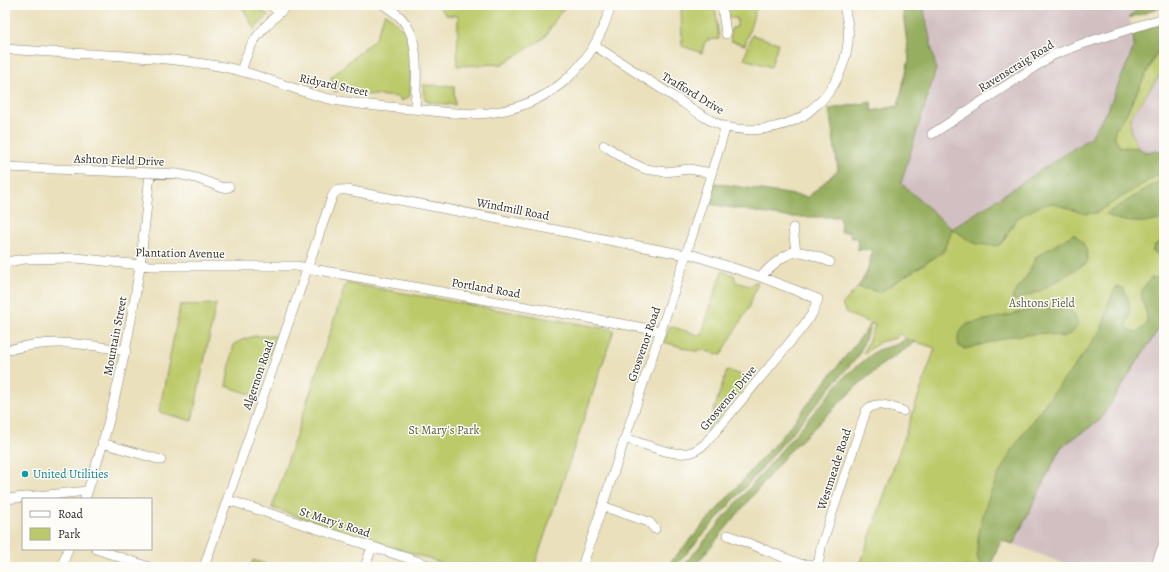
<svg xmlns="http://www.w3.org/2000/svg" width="1169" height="572" font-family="Alegreya,serif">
	<rect width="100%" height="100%" fill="#fdfcf7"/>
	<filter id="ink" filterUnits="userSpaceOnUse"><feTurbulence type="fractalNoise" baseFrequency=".025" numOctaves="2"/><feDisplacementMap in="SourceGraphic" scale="8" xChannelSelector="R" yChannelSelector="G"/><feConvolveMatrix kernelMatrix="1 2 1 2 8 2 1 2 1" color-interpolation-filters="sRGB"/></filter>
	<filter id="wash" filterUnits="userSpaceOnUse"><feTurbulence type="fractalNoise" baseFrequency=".012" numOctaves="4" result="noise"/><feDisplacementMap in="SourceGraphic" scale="16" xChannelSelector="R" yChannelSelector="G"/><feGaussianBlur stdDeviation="0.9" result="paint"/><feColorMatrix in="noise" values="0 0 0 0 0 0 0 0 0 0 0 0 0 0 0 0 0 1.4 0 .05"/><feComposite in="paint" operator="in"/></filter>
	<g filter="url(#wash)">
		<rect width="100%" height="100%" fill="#eae0bc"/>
		<path fill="#d2bfc1" d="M923 5H1140L1129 18 1133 33 1134 47 1109 107 1091 137 953 229 901 183 936 69Z
			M1164 69V151L1146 152 1138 148 1131 132V116Z
			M1164 320V567H1073L1013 544 1061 447 1100 420Z"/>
		<path fill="#bdca6b" stroke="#747a4b" d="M242 5H252L268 15 254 30Z
			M440 5H565L563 11H561L544 38 503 64 457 66 458 16C446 15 446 17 439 6Z
			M681 5H715L719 39 707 40 704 44 702 53 682 46Z
			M726 5H757L745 45 731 41 730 32 732 28 737 27V18H729Z
			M385 13C393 19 400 25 405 33 412 45 410 79 410 94L409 97 401 101 399 97 360 94 339 90 336 92 333 91 331 77 376 38Z
			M752 35 778 43 771 67 744 59Z
			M1164 38V69L1131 116V132L1138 148 1146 152 1164 151V320L1100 420 1061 447 1013 544 1001 540 990 567H862L860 565 935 348 906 339 899 333 896 338 880 342 863 354 875 325 848 314 842 305 858 287 880 292 943 252 953 229 1120 147 1114 136 1115 130 1126 114Z
			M423 85 454 86 455 105 428 102 424 97Z
			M722 271 734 275 736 282 749 286 755 282H758L749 307 721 355 699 349 698 352 664 342 670 326 701 336Z
			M346 283 614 330 534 567H454L272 508Z
			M216 304 192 421 159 412 180 305Z
			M255 336H276L256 396 226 386 234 344 244 339Z
			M727 370 751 378 707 432V431Z
			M253 560 273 567H251Z"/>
		<path fill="#96ae5f" stroke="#606c45" d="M902 5H923L936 69 901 183 952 229 1091 137 1109 107 1134 47 1133 33 1164 23V38L1126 114 1115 130 1114 136 1120 147 1138 148 1146 152 1164 151V171L1096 213 1085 214 1052 203 1042 205 1017 218 1002 243 997 246 977 244 970 241 953 229 943 252 880 292 858 287C867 274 870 266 872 249L858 250 857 238H851L850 232H841L840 217H786L709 204 715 183 808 197 838 170 829 109 871 102 872 111 898 106 909 59Z
			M1140 5H1164V7L1129 18Z
			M1164 178V219C1147 224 1121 224 1106 214Z
			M1074 234C1085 243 1088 249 1087 263L1040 291 1017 300H1014L1012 297 1029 272 1037 256Z
			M1162 241H1164V255L1158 254 1152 251 1155 245Z
			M1151 278H1162L1164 281V320L1100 420 1061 447 1013 544 1001 540 990 567C978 567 977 560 977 549 977 538 980 529 982 519 1000 446 1059 392 1100 331 1105 323 1106 311 1109 302 1111 296 1114 291 1117 286L1123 288C1132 306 1131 309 1126 327L1135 333C1160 321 1138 308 1142 291 1143 287 1148 282 1151 278Z
			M1050 306C1066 308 1074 308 1078 325L1072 333 1063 337 1045 333 1013 336 965 349 959 346C956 336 960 331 967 324Z
			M871 324 858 357 849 366 755 476 677 564 674 567H666L788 429Z
			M906 339 916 342 883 364 857 386 786 455 694 567H682L844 377 877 350 898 344Z"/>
	</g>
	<g filter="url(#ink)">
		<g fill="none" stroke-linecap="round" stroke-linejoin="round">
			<g stroke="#8a8674" stroke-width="10">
				<path id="minor" d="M270 5 280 12
					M384 5C393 11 402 17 407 26 420 45 416 87 415 109
					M722 5 726 34
					M595 46C622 63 649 81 676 98 691 108 709 122 726 127 750 133 781 129 803 116 809 112 815 106 821 101 839 83 851 51 848 26 847 19 845 12 844 5
					M5 49C78 55 152 54 224 67 261 74 294 91 330 99 357 105 385 107 412 109 437 111 464 116 489 113 552 105 594 65 611 5
					M241 71C244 62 247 53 252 44 261 29 275 17 288 5
					M932 134 1053 55 1082 44 1164 18
					M604 145 628 161 645 169 666 172 689 169 711 173
					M5 167 178 174 196 178 223 188 229 187
					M793 228 796 252
					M5 262 25 259 76 258 150 266H296L661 331
					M761 277C768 268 788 250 800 252 810 253 821 258 830 262
					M5 351C49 338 82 343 126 351
					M625 438C642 443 675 458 692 452 697 450 701 447 705 444L801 329 812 314 818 299 761 277 687 253
					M102 443 161 460
					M5 499 88 491
					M85 499C112 423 128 345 140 266 144 235 147 204 150 173
					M228 500 435 567
					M602 506 649 522 655 529
					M728 535 800 564 818 565
					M96 549 149 567
					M62 567 68 549
					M204 567 332 197C335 190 339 189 347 190L686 255
					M365 567 372 547
					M582 567 686 255 726 126
					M818 567 821 547 866 411C875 399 891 407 903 411
					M1155 567 1164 543"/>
			</g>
			<use href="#minor" stroke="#fff" stroke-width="9"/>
		</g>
	</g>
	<circle fill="#0f9aa8" stroke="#fdfcf7" stroke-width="1.5" cx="25" cy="474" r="4"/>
	<g text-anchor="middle" stroke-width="3" stroke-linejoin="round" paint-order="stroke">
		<g font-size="12" fill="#2b2b2b" stroke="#fdfcf7">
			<text transform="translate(1016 66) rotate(-32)" y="4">Ravenscraig Road</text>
			<text transform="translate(334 85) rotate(12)" y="4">Ridyard Street</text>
			<text transform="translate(693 93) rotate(31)" y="4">Trafford Drive</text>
			<text transform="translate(119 160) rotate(2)" y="4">Ashton Field Drive</text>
			<text transform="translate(513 209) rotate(11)" y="4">Windmill Road</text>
			<text transform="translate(180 253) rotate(1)" y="4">Plantation Avenue</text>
			<text transform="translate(486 288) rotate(10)" y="4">Portland Road</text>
			<text transform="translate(115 336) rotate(-79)" y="4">Mountain Street</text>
			<text transform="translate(644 344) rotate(-71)" y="4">Grosvenor Road</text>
			<text transform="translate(258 375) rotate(-71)" y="4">Algernon Road</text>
			<text transform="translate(728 398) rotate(-50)" y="4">Grosvenor Drive</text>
			<text transform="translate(834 469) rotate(-72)" y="4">Westmeade Road</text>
			<text transform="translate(335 522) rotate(18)" y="4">St Mary's Road</text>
		</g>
		<g font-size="12" fill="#575b3e" stroke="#fdfcf7">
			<text x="1042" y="307">Ashtons Field</text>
			<text x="444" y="434">St Mary's Park</text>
		</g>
		<g font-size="12" fill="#0d838f" stroke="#fdfcf7" text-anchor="start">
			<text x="33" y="478">United Utilities</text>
		</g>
	</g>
	<rect width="1169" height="572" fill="none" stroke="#fdfcf7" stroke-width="20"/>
	<rect x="22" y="498" width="130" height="52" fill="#fdfcf7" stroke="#a9a8a5"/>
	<rect x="30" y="511" width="20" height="6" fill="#ffffff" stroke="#a9a8a5"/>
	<text x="58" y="518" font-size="12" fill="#2b2b2b">Road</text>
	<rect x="30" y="528" width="20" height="12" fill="#bdca6b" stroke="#a9a8a5"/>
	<text x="58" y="538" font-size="12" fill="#2b2b2b">Park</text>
</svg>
